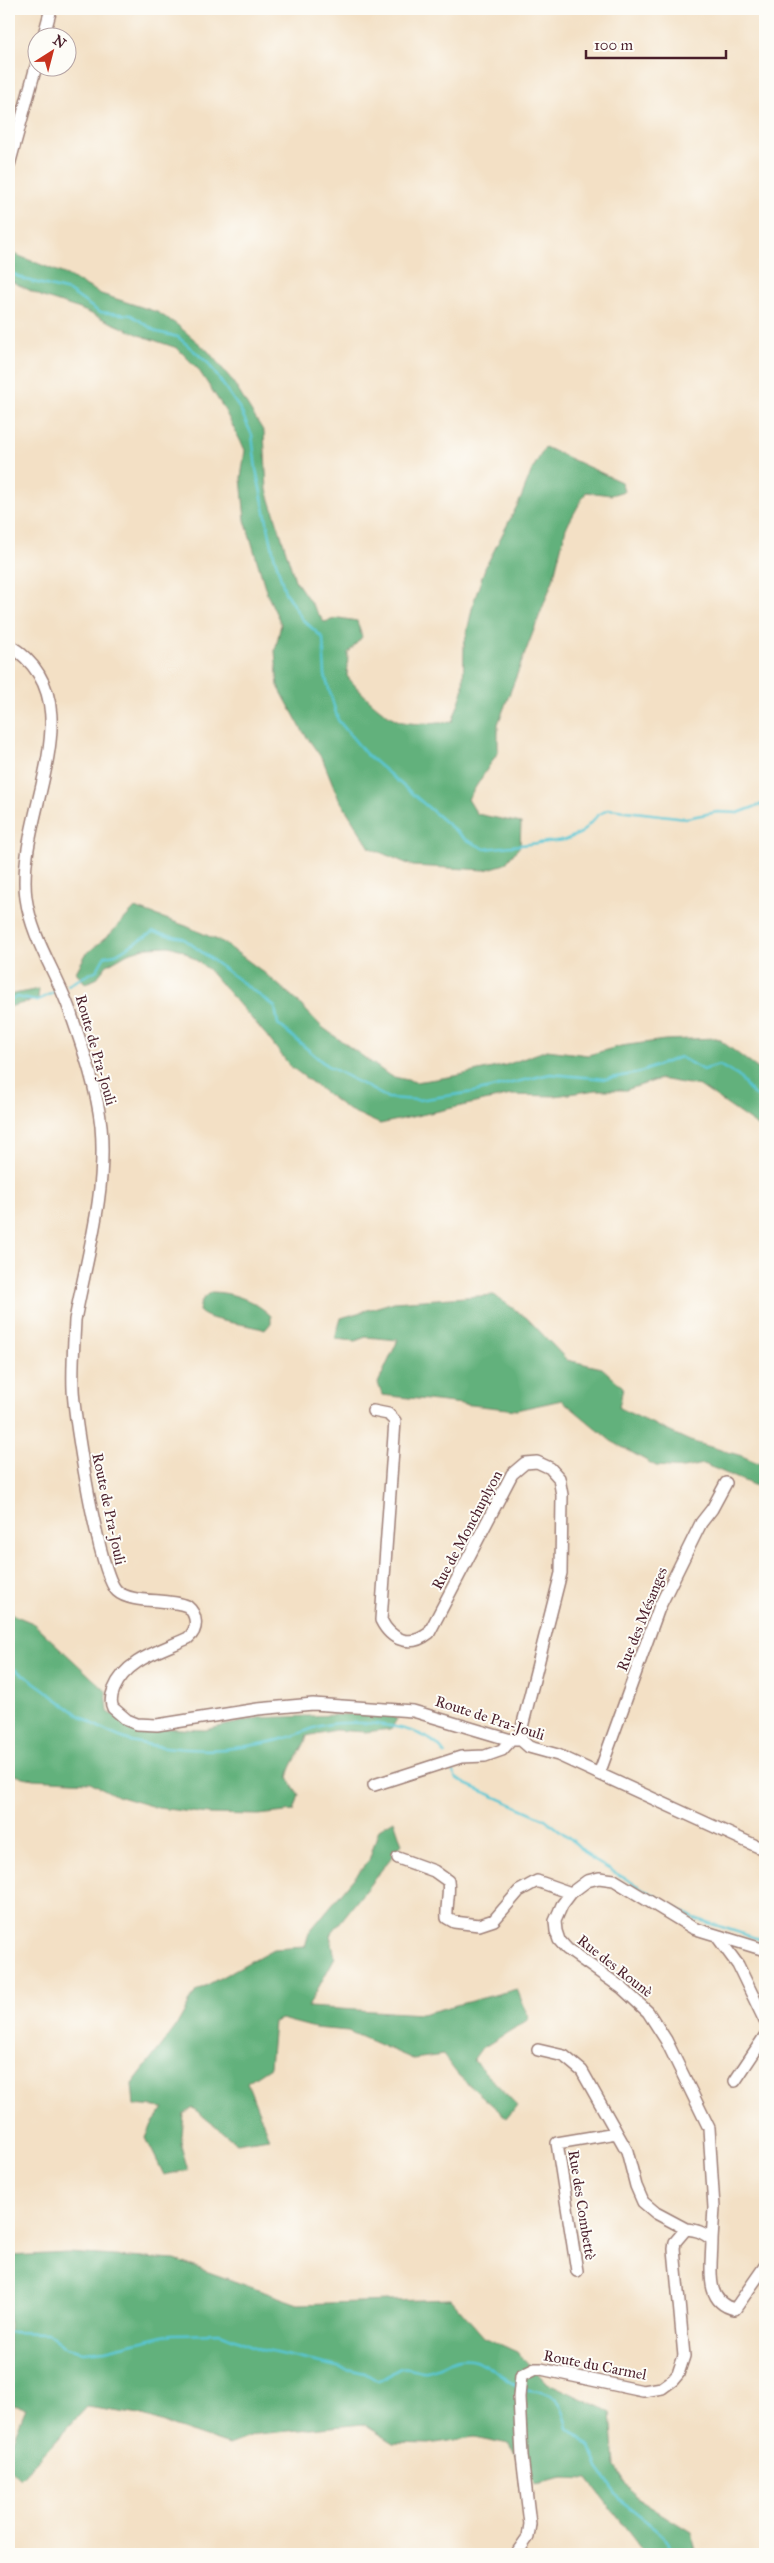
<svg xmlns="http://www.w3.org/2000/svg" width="774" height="2563" font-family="'IM FELL Great Primer',serif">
	<rect width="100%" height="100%" fill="#fdfcf7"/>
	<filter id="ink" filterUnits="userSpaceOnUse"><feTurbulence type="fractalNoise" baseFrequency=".02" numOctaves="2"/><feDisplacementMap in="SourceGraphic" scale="10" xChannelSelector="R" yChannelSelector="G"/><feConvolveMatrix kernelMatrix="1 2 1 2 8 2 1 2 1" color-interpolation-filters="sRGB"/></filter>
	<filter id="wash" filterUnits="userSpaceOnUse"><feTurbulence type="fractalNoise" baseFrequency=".0096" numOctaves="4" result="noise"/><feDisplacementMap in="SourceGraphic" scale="20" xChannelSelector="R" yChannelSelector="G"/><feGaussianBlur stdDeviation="1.12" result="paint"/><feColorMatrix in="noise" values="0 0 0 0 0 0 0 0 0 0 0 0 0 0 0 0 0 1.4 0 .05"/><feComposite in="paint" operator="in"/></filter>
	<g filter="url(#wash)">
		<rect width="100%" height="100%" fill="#f3e0c5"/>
		<path fill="#62b17c" stroke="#566854" d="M9 252 67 275 101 294 157 312 176 324 208 351 231 379 264 432 267 490 295 580 324 622 339 618 357 621 362 637 348 653 347 676C358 690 380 712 397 720 410 726 438 723 452 722L463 691 464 646 473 604 485 568 521 498 532 470 545 447 621 482 624 491 611 495 586 492 566 528 553 580 498 724V752L468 799 477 814 521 823 520 846 505 864 485 870 413 866 370 848 338 797 323 760 302 730 278 686 275 651 281 624 267 594 245 520 241 478 245 450 223 407 198 369 177 348 142 336 80 309 43 297 9 280Z
			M135 908 186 926 224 943 262 971 294 998 322 1027 390 1076 416 1082 455 1076 506 1065 547 1050 588 1055 621 1046 665 1040 717 1038 765 1074V1131L700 1086 660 1079 626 1090H596L555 1096 511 1095 380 1124 347 1109 290 1066 266 1035 208 969 182 950 169 946 148 947 128 953 107 965 96 979 85 983 76 972 86 954 109 935Z
			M39 989 38 999 9 1007V995Z
			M211 1292C232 1292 256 1301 271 1316V1323L265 1330C248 1323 210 1323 199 1311 200 1302 203 1297 211 1292Z
			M494 1295 527 1318 567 1360 602 1368 623 1387 619 1408 690 1441 742 1456 765 1466V1490L704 1464 683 1468 656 1466 611 1441 562 1400 516 1410 382 1395 378 1383 398 1340 366 1337 355 1341 335 1339 341 1318 394 1302Z
			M9 1613 33 1623 106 1691 108 1712 135 1727 205 1730 258 1718 361 1714 380 1709 397 1719 391 1729 365 1732 335 1730 307 1736C302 1753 291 1761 288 1778L299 1795 294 1811 259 1815 208 1814 158 1808 117 1796 90 1782 33 1779 9 1774Z
			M394 1820 402 1844 330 1935 335 1957 308 2007 422 2014 517 1989 529 2019 481 2049 473 2060 517 2105 507 2118 458 2075 443 2055 413 2059 348 2031 315 2028 281 2019 274 2022 270 2067 247 2082 269 2138 236 2143 193 2108 184 2114 181 2146 188 2170 164 2175 146 2138 152 2124 164 2108 134 2105 132 2084 175 2028 196 1991 273 1949 305 1947 309 1932 369 1860 379 1829Z
			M68 2253 175 2260 298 2304 451 2299 484 2337 517 2352 546 2382 611 2412 615 2466 636 2498 691 2532 697 2554H646L588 2479 563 2478 535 2484 509 2444 474 2437 429 2444 394 2443 363 2424 258 2434 229 2445 140 2415 87 2407 20 2479 9 2469V2449L26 2408 9 2404V2256Z"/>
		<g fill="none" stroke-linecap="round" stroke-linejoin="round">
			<path stroke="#5ac6d3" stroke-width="2.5" d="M9 272 26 280 69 291 99 312 131 315 157 332 178 337 208 363 240 409 252 435 256 469 274 555 285 592 302 619 323 638 325 675 338 720 366 754 465 839 485 849 565 840 581 833 598 815 609 809 686 818 717 812 738 813 765 803
				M68 985 97 970 105 956 116 954 153 932 183 938 275 1007 278 1024 326 1065 388 1098 418 1100 474 1092 550 1074 606 1079 638 1073 680 1057 703 1070 719 1065 738 1076 753 1094 765 1102
				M9 1000 17 997 36 1001 59 990
				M9 1666C50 1689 84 1727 131 1741 158 1748 206 1752 233 1748 251 1746 269 1743 286 1738 299 1735 312 1727 325 1725 358 1719 427 1724 445 1754
				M451 1769 456 1778 466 1784 545 1819 572 1840 593 1860 694 1918 765 1941
				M9 2332 48 2333 67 2348 83 2352 105 2350 172 2334 220 2333 262 2350 365 2373 378 2381C387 2379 392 2371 401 2368 410 2365 419 2373 427 2371 445 2368 454 2354 475 2360 492 2365 502 2380 518 2386
				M523 2388C528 2391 533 2390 539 2391 559 2396 565 2410 568 2428L590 2446 598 2468 624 2504 661 2533 675 2554"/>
		</g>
	</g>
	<g filter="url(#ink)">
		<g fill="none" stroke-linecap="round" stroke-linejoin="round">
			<g stroke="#9e8078" stroke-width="14">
				<path id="minor" d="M43 38 51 9
					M9 165 38 59
					M9 645C99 701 15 814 26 898 32 941 59 976 72 1017 84 1052 97 1089 101 1126 107 1192 87 1256 75 1320 74 1343 72 1366 73 1389 74 1419 99 1575 117 1591 131 1604 168 1598 187 1606 197 1614 199 1629 188 1638 161 1651 126 1659 114 1689 111 1696 110 1702 113 1708L127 1720 137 1724 157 1725 258 1709 313 1704 413 1711 511 1740H521L529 1747 558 1755 765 1850
					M373 1411 388 1414 395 1421 381 1620C391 1640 410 1648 429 1633L512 1474 525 1463 537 1462 550 1468 559 1478 562 1495 561 1573 521 1731V1740
					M599 1774 659 1608 701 1523 712 1509 726 1483
					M374 1785 461 1757 485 1756 502 1750 511 1740
					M398 1858 434 1871 448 1881C450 1894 446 1905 447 1918L454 1922 479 1925 494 1920 519 1891 537 1881 571 1893
					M716 1935 738 1965 765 2021
					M538 2050 564 2056 582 2071 627 2151 636 2186 643 2202 656 2213 686 2229
					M735 2081 765 2036
					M712 2240 714 2208 709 2128 666 2040 648 2012 622 1988 567 1949 559 1940 556 1931 555 1921 562 1905 571 1893 587 1881 599 1878 614 1880 693 1928 765 1950
					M577 2271 557 2143 616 2133
					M516 2554 528 2537 530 2524 522 2456 519 2397 521 2376 535 2369H541L643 2391 662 2388 673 2380 678 2374 684 2356 674 2249 675 2242 686 2229C697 2230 703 2232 712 2240 712 2265 703 2303 735 2309L765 2266"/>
			</g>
			<use href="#minor" stroke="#fff" stroke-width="11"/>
		</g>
	</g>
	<g text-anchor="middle" stroke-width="4" stroke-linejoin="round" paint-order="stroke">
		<g font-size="15" fill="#4a1f2b" stroke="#fdfcf7">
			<text transform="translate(96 1050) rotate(74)" y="5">Route de Pra-Jouli</text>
			<text transform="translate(109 1509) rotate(78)" y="5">Route de Pra-Jouli</text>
			<text transform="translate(467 1530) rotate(-62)" y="5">Rue de Monchuplyon</text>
			<text transform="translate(642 1619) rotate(-68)" y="5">Rue des Mésanges</text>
			<text transform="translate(490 1718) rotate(18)" y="5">Route de Pra-Jouli</text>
			<text transform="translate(615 1966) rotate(38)" y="5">Rue des Rounè</text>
			<text transform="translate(582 2205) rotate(81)" y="5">Rue des Combettè</text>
			<text transform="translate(595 2365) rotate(11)" y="5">Route du Carmel</text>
		</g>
	</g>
	<rect width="774" height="2563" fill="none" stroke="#fdfcf7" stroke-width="30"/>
	<g transform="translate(52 52) rotate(36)"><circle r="24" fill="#fdfcf7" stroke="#b5a4a5"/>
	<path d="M0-4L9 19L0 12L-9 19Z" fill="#c8321e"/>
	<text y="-8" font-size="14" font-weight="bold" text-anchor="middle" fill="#4a1f2b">N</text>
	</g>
	<path d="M586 50v8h140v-8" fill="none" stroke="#4a1f2b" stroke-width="2.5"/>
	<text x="594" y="50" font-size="15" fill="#4a1f2b" stroke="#fdfcf7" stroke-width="4" paint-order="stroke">100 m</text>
</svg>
